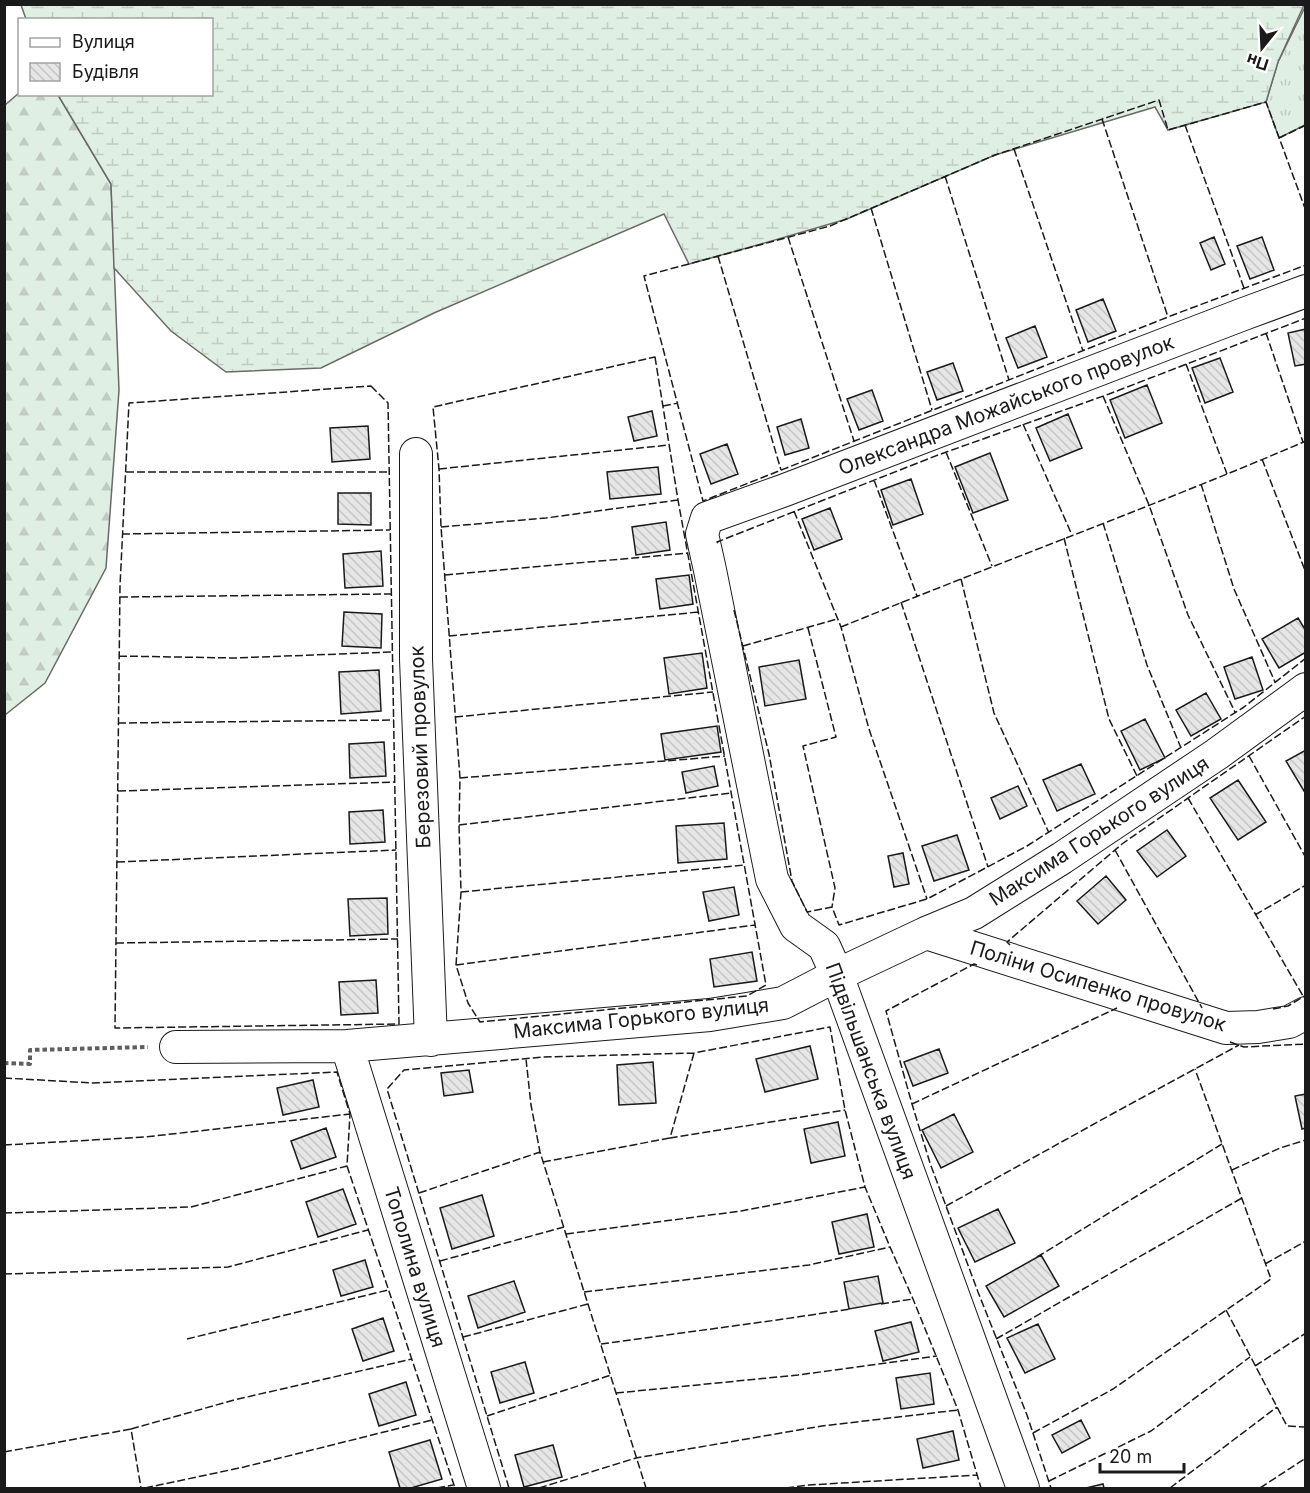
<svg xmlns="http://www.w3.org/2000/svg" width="1310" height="1493" font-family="Inter,sans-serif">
	<defs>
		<pattern id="grass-tufts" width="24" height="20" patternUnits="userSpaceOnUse" patternTransform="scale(1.5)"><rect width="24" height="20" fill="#e0efe3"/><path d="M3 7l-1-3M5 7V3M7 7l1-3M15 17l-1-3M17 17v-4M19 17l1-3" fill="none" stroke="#c0ccc2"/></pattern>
		<pattern id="forest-firs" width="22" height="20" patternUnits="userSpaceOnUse" patternTransform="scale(1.5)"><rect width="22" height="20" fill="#e0efe3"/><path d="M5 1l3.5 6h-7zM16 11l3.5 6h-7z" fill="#c0ccc2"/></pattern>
		<pattern id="wetland-marsh" width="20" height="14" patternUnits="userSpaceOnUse" patternTransform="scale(1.5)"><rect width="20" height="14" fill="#e0efe3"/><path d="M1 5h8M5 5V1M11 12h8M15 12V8" fill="none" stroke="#c0ccc2"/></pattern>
		<pattern id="building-back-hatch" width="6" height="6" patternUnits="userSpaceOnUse" patternTransform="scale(1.5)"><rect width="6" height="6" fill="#e6e6e6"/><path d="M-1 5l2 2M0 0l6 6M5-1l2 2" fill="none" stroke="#c5c5c5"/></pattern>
	</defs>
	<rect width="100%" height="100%" fill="#fff"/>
	<path fill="url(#grass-tufts)" stroke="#6a6a6a" stroke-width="1.5" d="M1305 7V125L1279 138 1266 102 1278 62Z"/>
	<path fill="url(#forest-firs)" stroke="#6a6a6a" stroke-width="1.5" d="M19 93 20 94 58 95 111 184 119 390 106 568 45 683 5 715V105Z"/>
	<path fill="url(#wetland-marsh)" stroke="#6a6a6a" stroke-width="1.5" d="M21 5V4L1304 5 1278 62 1266 102 1168 130 1155 107 995 155 847 219 761 244 689 264 664 214 434 313 321 368 226 372 171 331 114 268 111 184 58 95 212 94V20L26 19Z"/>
	<path fill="url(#building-back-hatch)" stroke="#1a1a1a" stroke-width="1.5" d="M1214 237 1225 264 1211 270 1200 243Z
		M1262 237 1274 270 1250 279 1237 246Z
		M1103 299 1116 331 1088 342 1076 310Z
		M1035 326 1047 357 1018 368 1006 338Z
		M1306 329V364L1295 366 1288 333Z
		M1220 358 1233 392 1205 403 1192 368Z
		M953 363 963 391 937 400 927 372Z
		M1147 385 1162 423 1125 438 1110 400Z
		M872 390 883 421 859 430 847 399Z
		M652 411 657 436 634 441 628 417Z
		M1068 414 1082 448 1050 461 1036 428Z
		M801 419 809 448 785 455 777 427Z
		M368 426 370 459 332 462 330 428Z
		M727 444 738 474 711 484 700 454Z
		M990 453 1008 500 973 513 955 467Z
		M658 467 661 494 610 499 607 472Z
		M911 479 923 514 893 525 881 490Z
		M338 493H371V525L338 524Z
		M830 508 842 539 814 550 802 519Z
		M666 522 670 550 636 555 632 527Z
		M381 551 383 586 345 588 343 554Z
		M689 575 693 604 660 609 656 579Z
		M344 612 382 614 381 648 342 646Z
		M1298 618 1306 631V652L1279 668 1262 639Z
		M702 653 707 688 669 694 664 658Z
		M1252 657 1263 690 1235 699 1224 667Z
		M799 660 806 699 765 706 759 667Z
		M379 670 381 711 341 714 339 672Z
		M1206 693 1221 719 1191 736 1176 710Z
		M1145 719 1165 758 1140 770 1121 731Z
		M717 726 721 752 665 760 661 734Z
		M384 742 386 776 350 778 349 744Z
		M1306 750V790L1304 791 1286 761Z
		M1081 764 1095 794 1057 811 1043 780Z
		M714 766 718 786 686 793 682 772Z
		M1238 780 1266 822 1238 840 1210 798Z
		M1018 786 1027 806 1000 819 991 798Z
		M383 810 385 842 350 844 349 812Z
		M724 823 727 859 678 863 676 826Z
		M1167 830 1186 856 1157 877 1137 851Z
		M957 835 969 870 934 881 922 846Z
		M903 853 909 884 894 887 888 856Z
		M1106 876 1126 900 1098 924 1077 901Z
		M734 887 739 915 709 921 703 892Z
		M387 898 388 934 350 936 348 899Z
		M752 952 757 981 714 987 710 959Z
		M376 980 378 1013 341 1015 339 982Z
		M810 1046 818 1079 765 1092 756 1059Z
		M939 1049 948 1073 913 1086 904 1062Z
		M653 1062 656 1103 619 1105 617 1065Z
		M469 1070 473 1092 444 1096 441 1073Z
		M313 1080 319 1107 283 1115 277 1088Z
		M1306 1094V1128L1302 1129 1295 1096Z
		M954 1114 973 1152 941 1168 922 1130Z
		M838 1122 845 1156 811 1163 804 1129Z
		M326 1128 336 1157 301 1169 291 1141Z
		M343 1189 356 1224 318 1237 306 1202Z
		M482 1195 494 1236 452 1249 440 1208Z
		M998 1209 1015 1243 975 1262 958 1228Z
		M867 1214 874 1247 839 1254 832 1222Z
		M1041 1255 1059 1286 1004 1317 986 1286Z
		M365 1260 373 1287 341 1296 333 1270Z
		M878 1276 883 1303 849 1309 844 1282Z
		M514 1281 525 1312 478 1328 468 1296Z
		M383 1318 394 1351 363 1361 352 1329Z
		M911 1322 919 1352 883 1361 875 1331Z
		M1038 1324 1055 1359 1025 1373 1007 1338Z
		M525 1362 534 1393 500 1403 491 1372Z
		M930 1373 934 1404 901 1409 896 1378Z
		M406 1382 416 1415 379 1426 369 1394Z
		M1081 1420 1090 1438 1062 1453 1052 1435Z
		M953 1431 959 1460 923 1468 917 1439Z
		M430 1440 442 1479 411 1488H400L389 1452Z
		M553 1445 562 1477 524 1487 515 1455Z
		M1103 1484 1104 1488H1086Z"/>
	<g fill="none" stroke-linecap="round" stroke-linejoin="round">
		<g stroke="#1a1a1a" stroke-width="34">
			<path id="minor" d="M416 454V659L431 1040
				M926 933 1226 1028 1258 1027 1289 1022 1306 1013
				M347 1046 484 1488
				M176 1047 347 1046 710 1015 783 1003 837 975 926 933 974 913 1062 858 1217 754 1306 689
				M1023 1488 837 975 824 946 796 926 772 879 710 570 702 534 707 518 785 490 1241 315 1306 291"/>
		</g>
		<path stroke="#5f5f5f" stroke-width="4" stroke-dasharray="4.5 3" stroke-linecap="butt" d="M4 1063 30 1064V1050L148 1047"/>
		<use href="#minor" stroke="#fff" stroke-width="32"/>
		<path stroke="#1a1a1a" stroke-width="1.5" stroke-dasharray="8 3" stroke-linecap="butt" d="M1102 119 1168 317
			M1185 125 1244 288
			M1279 138 1306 125
			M1014 149 1083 351
			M945 176 1009 380
			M871 208 932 410
			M1306 211 1266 102 1168 130 1159 100 995 155 830 226 644 276 703 501 1173 315 1306 265
			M788 237 854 441
			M718 256 781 470
			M1266 333 1303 442
			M655 357 678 500 766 985 747 996 480 1022 468 1003 456 965 461 892 459 825 460 778 441 527 439 469 433 407Z
			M1186 364 1227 474
			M371 386 388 403 399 1024 115 1028 120 586 129 403Z
			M1103 396 1149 505 1188 615 1235 712
			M663 406 678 403
			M1023 424 1072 535
			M946 452 992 566
			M1262 459 1306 573
			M439 469 669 445
			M126 472H389
			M874 480 917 596
			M1201 484 1234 589 1275 682
			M794 511 841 627 869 729 927 899
			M1103 523 1147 665 1181 748
			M441 527 546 518 678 500
			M122 534 390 530
			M1064 538 1109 719 1137 776
			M718 543 717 542 938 455 1109 394 1306 318
			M445 575 688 553
			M961 579 994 713 1049 833
			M120 597 391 594
			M901 602 988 867
			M734 610 769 754 792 881 807 912 832 907 839 925 927 899 1027 846 1244 707 1306 658
			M841 627C995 564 1152 507 1306 441
			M808 628 836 737 803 746 835 888 832 907
			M449 636 699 612
			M743 646 837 619
			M119 656 234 658 392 652
			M455 717 713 692
			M118 723 394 720
			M1249 756 1306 858
			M460 778 725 756
			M118 791 395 782
			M1188 798 1303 996
			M459 825 731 793
			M1115 850 1202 1008
			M117 862 396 850
			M461 892 744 865
			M1255 915 1306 885
			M116 943 398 939
			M1010 945 1007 942 1122 844 1306 716
			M456 965 755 925
			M977 965 974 964 886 1011 912 1104 930 1163 978 1292 1027 1415 1051 1488
			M1273 1009 1288 1006 1306 995
			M1230 1042 1244 1047 1306 1044
			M694 1053 670 1138 845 1110
			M526 1059 531 1105 540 1152 646 1488
			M4 1078 92 1083 337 1072 350 1114 347 1166 455 1488
			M912 1104 1117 1008
			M4 1145 145 1137 350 1114
			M543 1162 670 1138
			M1232 1170 1280 1148 1306 1140
			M419 1193 540 1152
			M946 1206 1112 1114 1239 1045
			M4 1213 191 1207 347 1166
			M566 1234 741 1211 865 1187
			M1037 1257 1222 1144
			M440 1261 564 1227
			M1265 1264 1306 1241
			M4 1274 228 1267 368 1230
			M584 1292 809 1265 890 1247
			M881 1304 913 1299
			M1226 1310 1287 1426 1306 1427
			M463 1337 588 1304
			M187 1339 388 1290
			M996 1339 1242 1198
			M601 1344 777 1320 851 1309
			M1255 1366 1306 1333
			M616 1393 798 1375 937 1356
			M487 1416 611 1375
			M131 1429 234 1400 412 1359
			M1033 1433 1113 1389 1271 1279 1195 1069
			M4 1452 131 1429 141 1488
			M1049 1481 1151 1431 1250 1357
			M145 1488 244 1467 432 1420
			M437 1488 453 1485
			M509 1488 387 1089 404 1070 544 1057 694 1053 830 1027 845 1110 865 1187 890 1247 913 1299 958 1410 981 1488
			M539 1488 636 1458 822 1426 958 1410
			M786 1488 809 1485 977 1475
			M1170 1488 1277 1407
			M1260 1488 1306 1458"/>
	</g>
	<g text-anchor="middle" stroke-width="4.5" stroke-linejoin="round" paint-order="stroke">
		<g font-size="20" fill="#1a1a1a" stroke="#fff">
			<text transform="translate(1006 405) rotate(-21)" y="7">Олександра Можайського провулок</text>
			<text transform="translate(420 747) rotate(-92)" y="7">Березовий провулок</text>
			<text transform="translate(1099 831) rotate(-33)" y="7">Максима Горького вулиця</text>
			<text transform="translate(1098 986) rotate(17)" y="7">Поліни Осипенко провулок</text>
			<text transform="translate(641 1018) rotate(-6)" y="7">Максима Горького вулиця</text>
			<text transform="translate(871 1071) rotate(70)" y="7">Підвільшанська вулиця</text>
			<text transform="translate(415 1267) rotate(73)" y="7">Тополина вулиця</text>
		</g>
	</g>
	<rect width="1310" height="1493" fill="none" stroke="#1a1a1a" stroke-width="12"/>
	<rect x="18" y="18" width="195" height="78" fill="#ffffff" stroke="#a3a3a3" stroke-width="1.5"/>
	<rect x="30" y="38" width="30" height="9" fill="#ffffff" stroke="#a3a3a3" stroke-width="1.5"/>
	<text x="72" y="48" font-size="18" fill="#1a1a1a">Вулиця</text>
	<rect x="30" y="63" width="30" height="18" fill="url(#building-back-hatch)" stroke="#a3a3a3" stroke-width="1.5"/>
	<text x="72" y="78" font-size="18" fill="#1a1a1a">Будівля</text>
	<g transform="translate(1262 48) rotate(198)" stroke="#ffffff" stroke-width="4.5" paint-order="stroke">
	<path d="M0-4.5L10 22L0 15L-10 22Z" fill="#1a1a1a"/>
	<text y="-9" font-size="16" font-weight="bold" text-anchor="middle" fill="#1a1a1a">Пн</text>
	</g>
	<path d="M1100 1463v9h84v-9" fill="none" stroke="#1a1a1a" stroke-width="3"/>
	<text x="1109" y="1463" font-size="18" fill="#1a1a1a" stroke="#ffffff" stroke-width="4.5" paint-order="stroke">20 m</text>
</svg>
